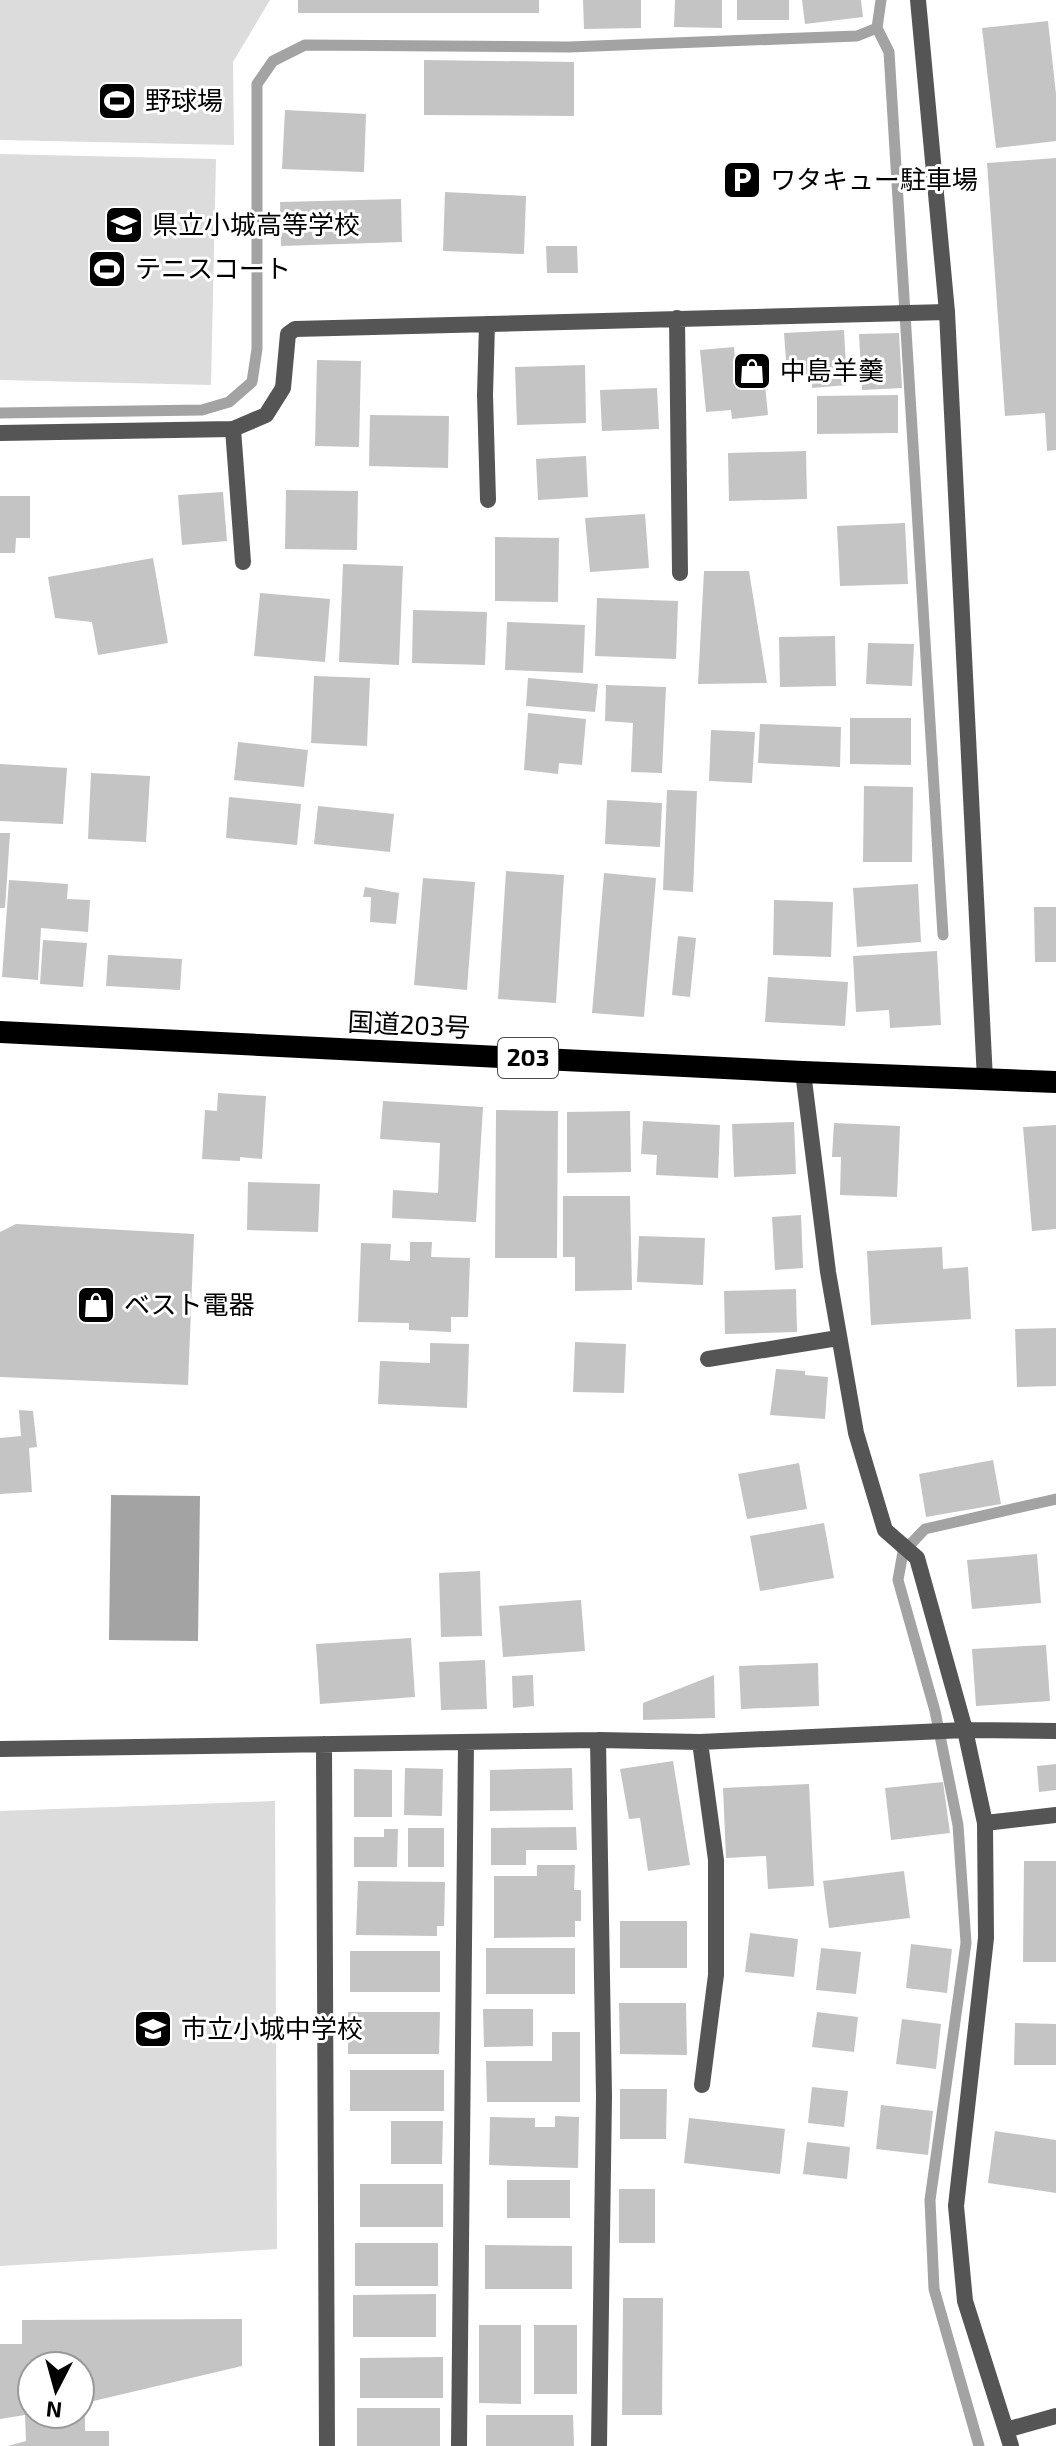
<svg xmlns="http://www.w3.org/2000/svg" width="1056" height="2446" font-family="'Exo 2','Noto Sans JP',sans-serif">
	<rect width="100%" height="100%" fill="#fff"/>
	<path fill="#dcdcdc" d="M0 0H270L233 62 234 145 0 140Z
		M0 154 216 159 211 385 0 380Z
		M275 1801 277 2249 0 2266V1811Z"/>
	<path fill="#a3a3a3" d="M111 1495 200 1496 198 1641 109 1640Z"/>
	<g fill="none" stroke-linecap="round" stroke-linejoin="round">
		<path stroke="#a3a3a3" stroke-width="11" d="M881 0 877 28 889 52 943 935
			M0 413 202 410 229 402 252 382 257 349V84L273 61 305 45 569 47 857 36 877 28
			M979 2446 934 2289 930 2200 966 1943 958 1825 935 1711 898 1580 903 1552 925 1529 1056 1499"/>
	</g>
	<path fill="#c4c4c4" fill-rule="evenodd" d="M298 0H539V13H298Z
		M583 0H641V28L584 29Z
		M675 0H722V28L674 27Z
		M737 0H789V20H737Z
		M802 0H861L863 17 805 24Z
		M1048 21 1056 94V141L996 148 982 28Z
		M424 60 574 62V116L424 115Z
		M285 110 366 114 364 172 282 169Z
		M1056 158V450L1047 451 1045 413 1005 416 987 163Z
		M445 192 526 196 524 254 443 251Z
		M401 199 402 242 281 246 280 202Z
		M546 246H577L578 273H547Z
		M844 330 847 385 812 388V375L797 376 796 360H786L784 333Z
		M899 333 902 388 862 390 859 334Z
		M734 347 735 358 762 354 768 415 732 419 731 410 706 412 700 350Z
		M317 360 361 361 359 447 315 446Z
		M585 365 586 423 517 425 515 367Z
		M657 388 659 429 602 431 600 390Z
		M898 395V433L817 434V396Z
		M370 415 449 416 448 468 369 466Z
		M806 451 807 499 729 501 728 453Z
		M586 456 588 497 538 500 536 459Z
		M286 490 358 491 357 550 285 549Z
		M223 492 227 541 182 545 178 495Z
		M0 496H30V538H16L15 553H0Z
		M645 514 649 568 590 572 585 518Z
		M905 523 908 584 840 586 837 526Z
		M495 537 559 538 558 602 495 601Z
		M153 558 168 643 98 655 92 622 55 618 48 577Z
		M343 564 403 566 399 665 339 662Z
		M704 571H749L767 683 698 684Z
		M260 593 330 599 325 662 254 656Z
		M597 598 678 601 676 659 595 656Z
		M413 610 487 612 485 665 412 663Z
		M507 622 585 625 583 673 505 670Z
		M835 636 836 686 780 687 779 637Z
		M868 643 914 644 912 686 866 684Z
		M314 676 370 678 367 746 311 743Z
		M528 678 598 684 595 712 526 706Z
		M606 685 666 687 662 773 631 772 633 723 605 721Z
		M528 713 586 719 582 765 559 763 558 774 524 770Z
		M850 718H911V765L850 764Z
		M760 724 841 727 840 767 758 763Z
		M711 730 755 732 752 783 709 781Z
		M238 742 308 750 304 787 234 780Z
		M0 764 67 768 63 824 0 821Z
		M91 773 150 776 146 842 88 839Z
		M864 786 913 787 912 862H863Z
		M667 790 697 791 693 892 663 890Z
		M229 797 301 804 297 845 226 838Z
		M607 800 662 803 660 847 605 844Z
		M318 806 394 814 390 852 314 844Z
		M0 833H10L5 908H0Z
		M506 871 564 875 556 1003 498 999Z
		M604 873 656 878 644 1017 592 1013Z
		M423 878 475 882 467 990 414 985Z
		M9 880 68 884 67 899 90 900 88 932 41 928 38 980 2 977Z
		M918 884 921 942 857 947 853 888Z
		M365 887 399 893 396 924 370 922 371 897H363Z
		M774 900 833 902 831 957 773 955Z
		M1034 907H1056V962H1035Z
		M678 936 696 938 690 997 672 995Z
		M43 940 87 943 83 987 40 984Z
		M937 951 941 1025 890 1028 889 1010 856 1012 853 956Z
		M108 955 182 959 180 990 106 986Z
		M768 977 848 982 845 1026 765 1022Z
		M218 1093 266 1096 262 1159 240 1157V1161L202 1159 205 1110 217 1111Z
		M383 1101 483 1107 476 1222 392 1218 393 1190 438 1193 440 1143 380 1139Z
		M496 1110 558 1111 557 1258H495Z
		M630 1111 631 1172 567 1173V1112Z
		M643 1121 720 1125 718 1178 656 1175 657 1155 641 1154Z
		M794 1122 796 1174 734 1177 732 1124Z
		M834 1123 900 1126 897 1197 840 1195 841 1157H832Z
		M1056 1125V1229L1032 1231 1023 1127Z
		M248 1182 320 1184 318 1232 247 1230Z
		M563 1196H630L632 1290 575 1291V1257H563Z
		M801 1215 803 1268 775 1270 772 1217Z
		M16 1224 194 1234 188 1385 0 1377V1232Z
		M639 1236 705 1238 703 1285 637 1282Z
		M410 1242H432L431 1257 470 1258 468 1317H451V1332L409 1330V1323L358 1322 361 1243 391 1244 390 1260 410 1261Z
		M942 1247 943 1269 968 1267 971 1319 871 1325 867 1251Z
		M796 1289 797 1332 725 1334 724 1291Z
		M1056 1328V1386L1017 1387 1015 1329Z
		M575 1342 626 1344 624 1393 573 1392Z
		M430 1343 469 1344 467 1408 378 1404 380 1361 430 1363Z
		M776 1369 805 1371V1375L828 1377 825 1419 770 1415Z
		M19 1410 33 1411 37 1447 29 1448 32 1492 0 1494V1438L21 1436Z
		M993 1460 1001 1504 926 1517 919 1474Z
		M799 1463 807 1509 747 1519 738 1474Z
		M824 1523 834 1578 760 1591 750 1536Z
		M1037 1554 1041 1603 972 1609 967 1560Z
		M480 1571 482 1636 441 1637 439 1573Z
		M581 1600 585 1651 503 1657 499 1606Z
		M411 1638 415 1697 320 1704 316 1644Z
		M1046 1645 1050 1701 976 1706 972 1649Z
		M485 1660 487 1709 441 1710 439 1662Z
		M818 1663 819 1706 741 1709 739 1666Z
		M533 1675 534 1706 513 1708 512 1676Z
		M714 1675 715 1718 643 1720V1703Z
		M673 1761 690 1865 648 1871 640 1818 629 1819 620 1769Z
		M1056 1764V1790L1039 1792 1037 1766Z
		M405 1768 443 1769 442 1816 404 1815Z
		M572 1768 573 1810 490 1811V1770Z
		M354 1769 392 1770V1817H354Z
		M943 1782 950 1833 891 1840 885 1788Z
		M809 1784 814 1886 768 1889 766 1856 726 1858 723 1788Z
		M576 1827 577 1850H526V1865H491V1828Z
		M408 1828H444V1867H408Z
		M384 1829H398L397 1867H354V1837H384Z
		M1024 1861H1056V1962H1023Z
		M537 1865H575L574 1890H581V1921H575V1937L494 1938V1876H537Z
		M904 1871 910 1918 829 1928 823 1881Z
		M358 1881 445 1882 444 1926H437V1936L356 1935Z
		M620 1921H687V1968H620Z
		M750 1933 798 1939 794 1977 745 1972Z
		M911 1944 952 1949 947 1993 906 1988Z
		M486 1948H575V1994H486Z
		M821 1948 861 1952 856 1994 816 1990Z
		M350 1951H440V1992H350Z
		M619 2003H686L687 2055 620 2054Z
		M483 2009H533V2046L484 2047Z
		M348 2012H440L439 2054H348Z
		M817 2012 858 2017 854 2052 812 2047Z
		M902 2019 941 2024 936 2069 896 2064Z
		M1015 2023 1056 2024V2065H1014Z
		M552 2032H580V2102H487L486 2061H552Z
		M350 2070H444V2111H350Z
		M812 2087 848 2091 844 2127 808 2123Z
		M620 2089H667L666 2139H620Z
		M881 2105 933 2111 928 2155 876 2149Z
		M555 2116 579 2117 578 2168 489 2165 490 2117 535 2118V2127H555Z
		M689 2118 785 2129 780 2174 684 2163Z
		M391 2121H443L442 2164H391Z
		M995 2131 1056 2140V2193L988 2183Z
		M807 2142 850 2147 847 2179 803 2174Z
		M507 2180H570V2218H507Z
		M360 2184H443V2227H360Z
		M619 2189H655V2243H619Z
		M355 2243H438V2286H355Z
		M485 2245 572 2246V2289H485Z
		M436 2294V2337H353V2295Z
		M623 2298H663L662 2415H622Z
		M242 2319V2366L85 2403V2431H109V2446H8L26 2441 25 2415 0 2419V2344H22V2320ZM32 2366H80V2414H32Z
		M479 2325H521V2404L479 2403Z
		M534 2325H577V2394H534Z
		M443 2357V2398H360V2358Z
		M357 2408H440V2446H357Z
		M486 2415H573L574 2446H486Z"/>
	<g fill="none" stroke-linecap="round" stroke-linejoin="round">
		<path stroke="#555" stroke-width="16" d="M233 429 243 562"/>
		<path stroke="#555" stroke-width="16" d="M677 318 680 573
			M487 324 485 395 488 500
			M0 433 233 429 266 415 283 388 288 334 295 329 947 312
			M803 1072 828 1272 856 1433 885 1530 917 1558 965 1730 985 1823 986 1938 956 2206 965 2301 1011 2446
			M708 1359 838 1338
			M598 1740 604 2096 599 2446
			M700 1742 716 1860V1975L702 2085
			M324 1744 327 2446
			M0 1749 598 1740 700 1742 965 1730 1056 1731
			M985 1823 1056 1815
			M1006 2430 1056 2416
			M459 2446 466 1742"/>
		<path stroke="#555" stroke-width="16" d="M918 0 947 312 985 1080"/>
		<path stroke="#000" stroke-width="22" d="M0 1032 803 1072 1056 1082"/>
	</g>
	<defs>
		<g id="stadium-square" transform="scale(2)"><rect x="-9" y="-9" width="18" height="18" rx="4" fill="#000" stroke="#fff"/><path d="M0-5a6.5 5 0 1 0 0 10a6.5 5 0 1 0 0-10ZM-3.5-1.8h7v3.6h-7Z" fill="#fff"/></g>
		<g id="parking-square" transform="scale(2)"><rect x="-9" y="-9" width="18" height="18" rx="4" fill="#000" stroke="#fff"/><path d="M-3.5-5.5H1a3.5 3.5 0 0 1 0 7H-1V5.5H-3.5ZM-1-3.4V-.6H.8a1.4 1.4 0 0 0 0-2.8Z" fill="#fff"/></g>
		<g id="school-square" transform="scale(2)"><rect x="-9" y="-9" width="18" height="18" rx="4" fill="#000" stroke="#fff"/><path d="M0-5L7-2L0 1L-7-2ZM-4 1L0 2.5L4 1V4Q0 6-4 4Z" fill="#fff"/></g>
		<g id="shop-square" transform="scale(2)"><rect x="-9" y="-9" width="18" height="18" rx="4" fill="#000" stroke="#fff"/><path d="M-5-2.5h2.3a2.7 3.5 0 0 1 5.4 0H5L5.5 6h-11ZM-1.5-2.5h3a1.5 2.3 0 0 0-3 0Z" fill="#fff"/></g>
	</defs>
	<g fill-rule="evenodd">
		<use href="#stadium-square" x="117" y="101"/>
		<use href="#parking-square" x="742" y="180"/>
		<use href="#school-square" x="124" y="225"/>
		<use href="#stadium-square" x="107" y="269"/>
		<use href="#shop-square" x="752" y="371"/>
		<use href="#shop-square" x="96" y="1305"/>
		<use href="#school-square" x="153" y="2029"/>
	</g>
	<g text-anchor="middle" stroke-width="6" stroke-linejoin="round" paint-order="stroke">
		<rect fill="#fff" stroke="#4c4c4c" stroke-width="2" x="498" y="1038" width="60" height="40" rx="6"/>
		<g font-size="24" font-weight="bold" fill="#000">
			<text x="528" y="1066">203</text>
		</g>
		<g font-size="26" fill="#000" stroke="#fff" text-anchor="start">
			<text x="145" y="110">野球場</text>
			<text x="770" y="189">ワタキュー駐車場</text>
			<text x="152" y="234">県立小城高等学校</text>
			<text x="135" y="278">テニスコート</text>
			<text x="780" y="380">中島羊羹</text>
			<text x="124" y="1314">ベスト電器</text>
			<text x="181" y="2038">市立小城中学校</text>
		</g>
		<g font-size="26" fill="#000" stroke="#fff">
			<text transform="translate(409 1025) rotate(3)" y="9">国道203号</text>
		</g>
	</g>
	<g transform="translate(56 2390) rotate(186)"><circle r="38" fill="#ffffff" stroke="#999999" stroke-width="2"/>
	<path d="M0-6L14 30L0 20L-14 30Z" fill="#000000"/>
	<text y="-12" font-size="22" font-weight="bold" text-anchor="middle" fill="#000000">N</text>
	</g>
</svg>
